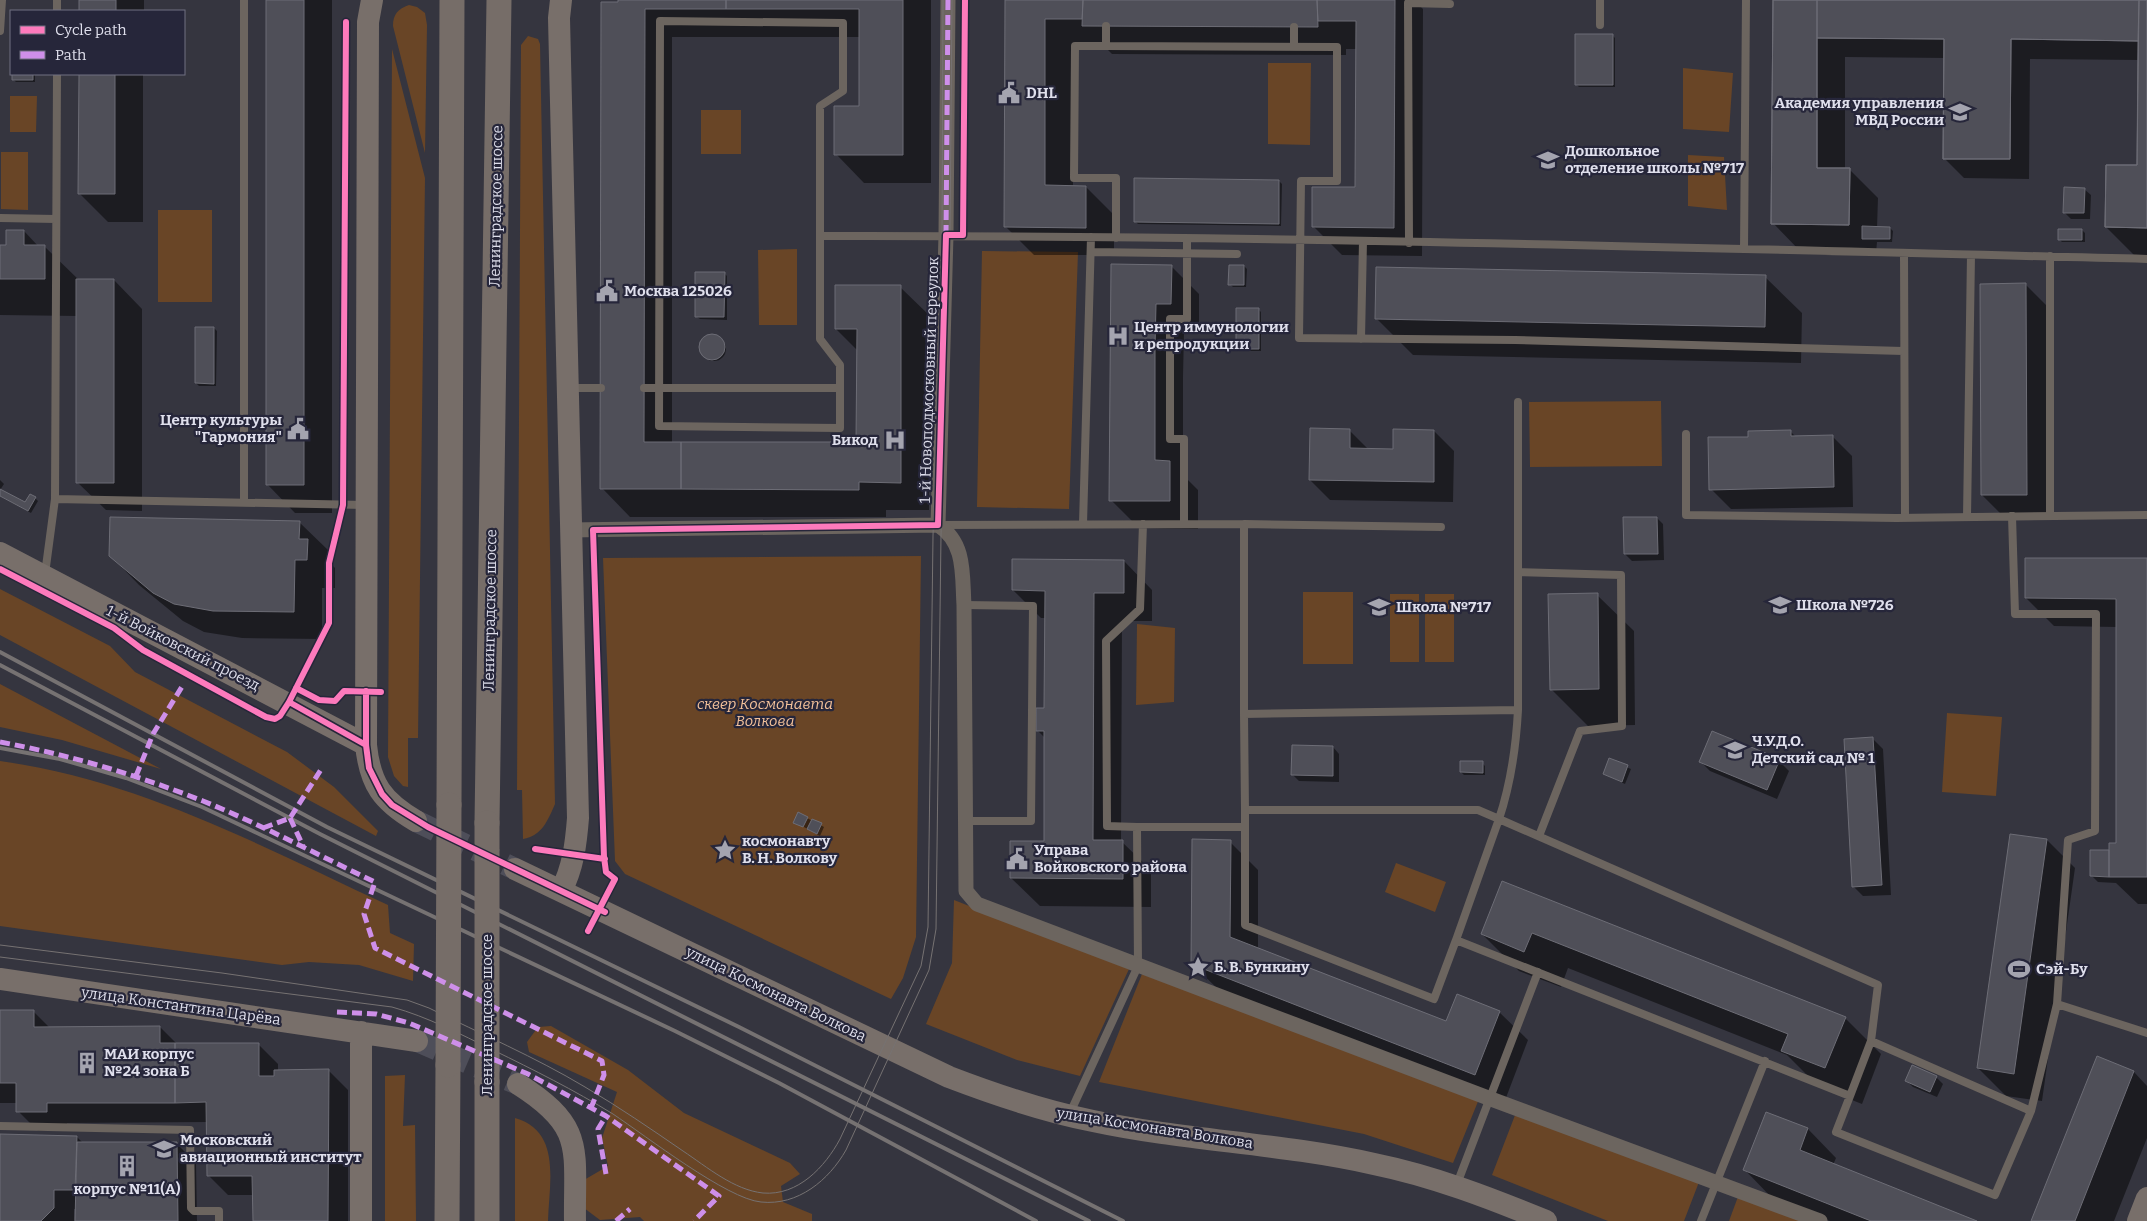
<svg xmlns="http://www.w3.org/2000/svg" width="2147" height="1221" font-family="Bitter,serif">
	<rect width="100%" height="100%" fill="#35353f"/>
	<path fill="#694526" d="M409 5 417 7 425 13 427 25 425 153 393 26C393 14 398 9 409 5Z
		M528 36 538 39 540 44 555 804C548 820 542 836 523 839L522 790H517L521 45Z
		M392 49 425 178 418 738H408V787L403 786 394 776 388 757Z
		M1268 63H1311L1310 145 1268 144Z
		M1683 68 1733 73 1729 132 1683 129Z
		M10 96H37L36 132H10Z
		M701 110H741V154H701Z
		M1 152H28V210L1 209Z
		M1688 155 1724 157 1727 210 1688 206Z
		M158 210H212V302H158Z
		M797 249V325H759L758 250Z
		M982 251 1078 252 1069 509 977 507Z
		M1661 401 1662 466 1530 467 1529 402Z
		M921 556 916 937 903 978 891 999 625 874 615 861 603 558Z
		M0 589 110 646 135 672 287 752 334 787 378 831 376 836 0 635Z
		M1303 592H1353V664H1303Z
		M1390 594H1419V662H1390Z
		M1425 594H1454V662H1425Z
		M1137 624 1175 628 1174 702 1136 705Z
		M0 684 161 769 62 740 0 727Z
		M1947 713 2002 717 1996 796 1942 792Z
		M0 761C139 780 263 847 388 905L390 933 414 944 413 981 359 965 309 962 282 965 0 926Z
		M1396 863 1446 882 1435 912 1385 892Z
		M954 900 1129 969 1080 1076 1017 1060 926 1024 952 963Z
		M1142 974 1479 1099 1453 1163 1364 1134 1099 1082Z
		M551 1026 628 1070 684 1113 790 1163 800 1174 781 1186 783 1202 812 1214V1221H644L640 1217 600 1220 584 1208V1180L608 1166 602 1138 617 1092 529 1052 527 1042 538 1027Z
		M405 1075 403 1126 415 1125 416 1221H385V1076Z
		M1517 1110 1699 1182 1684 1221H1608L1492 1175Z
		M515 1118C562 1131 549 1184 548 1221H515Z
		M1739 1194 1810 1221H1729Z"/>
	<path fill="#0007" d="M80 0H144V11H80Z
		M267 0H332V513H295L267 484Z
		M619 0H931V183H864L836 154 861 107V37H672V443H858V351L836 329 900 287 929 315V510H886V517H630L602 488Z
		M1006 0H1414L1423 9 1422 256 1342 255 1314 227 1356 189 1357 49H1346V55L1112 54 1104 46H1073V187H1086L1114 215V255H1034L1006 227Z
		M1775 0H2147V255H2134L2106 227 2138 166 2139 60 2030 59 2029 179 1964 178 1944 158 1945 58 1845 57V170H1850L1878 198 1877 228H1890L1893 231 1892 242H1877L1876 253 1801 252 1773 223Z
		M1612 35 1615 38V87H1579L1576 84Z
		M13 74H35V82H16L13 79Z
		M80 74H143V222H108L79 193Z
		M1279 181 1282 184 1281 226 1138 224 1135 221Z
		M2084 189 2091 195 2090 219H2071L2064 212Z
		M2082 230 2085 233V242H2062L2059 239Z
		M24 231 39 247H45L79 280H114L142 309V511L106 510 77 482V316L0 315V246H8Z
		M1112 266H1171L1199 294V332H1184L1183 377V475L1198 490V529L1139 528 1111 500Z
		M1244 266 1247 269 1246 287H1233L1230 284Z
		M724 273 727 276V320L700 319 697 317Z
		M1765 277 1802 313 1801 363 1413 355 1376 318Z
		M2026 285 2046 305 2047 515H2002L1982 495Z
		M1258 309 1261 312V351H1240L1237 348Z
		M214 328 217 331 216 386H199L196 383Z
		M702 349a12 12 0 1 1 24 0a12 12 0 1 1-24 0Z
		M1349 430 1369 450H1394L1434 431 1454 451 1453 502 1330 500 1310 480Z
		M1790 431 1796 437 1832 436 1852 456 1853 507 1731 509 1711 489 1749 438Z
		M0 480 4 484 0 490 26 504 35 498 38 501 31 513 0 496Z
		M1657 518 1663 524 1664 560 1632 561 1625 554Z
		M299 522 328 550 327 560 335 568V588H322V639L242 638 204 632 183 621 139 585 111 556Z
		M2147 559V904H2138L2116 883 2098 882 2092 876 2108 851 2117 844V627L2054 626 2026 598Z
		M1124 561 1152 590V621H1122L1121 841 1151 870V907L1040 906 1011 878 1045 843V738L1037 730 1046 709V618H1041L1013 590Z
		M1597 595 1634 631 1635 725 1588 726 1551 689Z
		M1873 739 1883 749 1891 895 1863 896 1853 886Z
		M1333 747 1339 754V782L1299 781 1293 775Z
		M1610 760 1631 769 1625 784 1604 774Z
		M1700 761H1779L1789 771 1777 799 1710 771Z
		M1482 763 1485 766V775H1464L1461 772Z
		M807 818 824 827 820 836 795 822Z
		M2047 840 2075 868 2042 1101 2006 1096 1978 1068Z
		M1230 842 1258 870V949L1447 1023 1499 1012 1528 1040 1504 1103 1221 992 1192 964Z
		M1502 882 1845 1018 1881 1054 1862 1104 1819 1087 1787 1055 1568 968 1561 987 1519 971 1482 934Z
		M0 1011H33L50 1028 160 1027 177 1044H258L278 1064V1071L328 1070 348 1090V1221H254V1195H228L208 1175 207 1122 67 1123V1131H38L18 1111V1103H0Z
		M2098 1058 2134 1072 2147 1086V1138L2114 1221H2033Z
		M1936 1077 1943 1084 1937 1097 1913 1087 1907 1081Z
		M1766 1113 1808 1129 1836 1158 1833 1165 1974 1221H1830L1772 1198 1744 1169Z
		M0 1136 77 1137 83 1143H176L196 1163 197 1221H76V1209H74V1221H0Z"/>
	<path fill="#4f4f58" stroke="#6d6d76" d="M79 0H116V11H79Z
		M266 0H304V485H266Z
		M618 0H726V9H645L644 442H681V489H600L601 2H618Z
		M726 0H903V155H834V106H859V9H726Z
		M1005 0H1083L1082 19H1045V185L1086 186V228L1004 227Z
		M1083 0H1317L1318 27 1082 26Z
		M1317 0H1395L1394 228 1312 227V187H1355L1356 21H1318Z
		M1773 0H2147V228L2105 227 2106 165H2137L2138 41 2011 39 2010 159H1943L1944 39 1817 38V168H1850L1849 225 1771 224Z
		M1773 0H1817V168H1850L1849 225 1771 224Z
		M1817 0H2139L2138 41 2011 39 2010 159H1943L1944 39 1817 38Z
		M2139 0H2147V228L2105 227 2106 165H2137Z
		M1575 34H1613V85H1575Z
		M12 74H33V80H12Z
		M79 74H115V194H78Z
		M1134 178 1279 180V224L1134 222Z
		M2064 187 2085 188 2084 213H2063Z
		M1862 226 1890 227V239H1862Z
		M2058 229H2082V240H2058Z
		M6 230H24V245H45V279H0V245H6Z
		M1111 264 1172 265 1171 304H1156L1155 347V460L1170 461V501H1109Z
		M1229 265H1244V285H1228Z
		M1376 267 1766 275 1765 327 1375 319Z
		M695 272H725L724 317H695Z
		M76 279H114V483H76Z
		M2026 283 2027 495H1981L1980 284Z
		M835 285H901V483L859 482V490L681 489V442H856L857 329H835Z
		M1236 308H1259V349H1236Z
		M195 327H214V384L195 383Z
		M699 347a13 13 0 1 1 26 0a13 13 0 1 1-26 0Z
		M1310 428 1350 429V448L1393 449V429L1434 430V482L1309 480Z
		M1791 430V436L1833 435 1834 487 1709 490 1708 437H1748V431Z
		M0 489 25 502 30 494 36 497 28 511 0 496Z
		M110 517 300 521 299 539H308L307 560H295L294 612 213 611 174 604 153 593 109 556Z
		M1623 517H1657L1658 554H1624Z
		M2025 558H2147V877H2109V843H2116V599L2025 598Z
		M1012 559 1124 560V593H1094L1093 840H1123V879L1010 878V841H1044V731H1036V708H1044L1045 591 1012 590Z
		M1598 593 1599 689 1550 690 1548 594Z
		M1712 731 1780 759 1767 790 1699 762Z
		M1873 737 1882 885 1852 887 1844 739Z
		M1292 745 1333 746V776L1291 775Z
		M1609 758 1628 765 1622 782 1603 774Z
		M1460 761H1483V773L1460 772Z
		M798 812 808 817 803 827 793 823Z
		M812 819 822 823 817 834 807 829Z
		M2010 834 2047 839 2014 1074 1977 1068Z
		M1192 839 1231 840 1230 937 1446 1021 1457 994 1500 1011 1475 1075 1191 964Z
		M2090 850H2109V877L2090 876Z
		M1502 881 1846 1017 1825 1068 1781 1051 1788 1034 1532 933 1524 952 1481 934Z
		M0 1010H34V1027L160 1026V1043H175V1103H47V1112H16V1083H0Z
		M175 1043H259V1076H274V1070L329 1069 328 1221H253L252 1176H207L206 1102 175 1103Z
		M2097 1056 2134 1071 2075 1221H2031Z
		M1912 1065 1937 1076 1930 1092 1905 1081Z
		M1766 1112 1808 1128 1800 1150 1977 1221H1871L1743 1170Z
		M0 1134 77 1136 75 1190H54V1208L41 1221H0Z
		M77 1142H177L178 1221H75Z"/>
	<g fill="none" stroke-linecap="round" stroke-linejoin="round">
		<path stroke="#4e4e59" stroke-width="22" stroke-dasharray="22 11" stroke-linecap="butt" d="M416 821 515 869
			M417 1041 518 1084"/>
		<path stroke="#6c655f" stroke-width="8" d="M244 0V502
			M57 11V0
			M660 21 843 23V91L820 106V339L840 365V428L659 426Z
			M1600 25V0
			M1106 26V46H1075L1074 178H1116V238
			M0 31 2 0
			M1106 46 1337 47V181H1301L1299 338 1515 340 1903 351
			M1294 46V27
			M0 218 56 219
			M820 236C1262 235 1705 248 2147 259
			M1409 243 1408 3 1450 4
			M1744 249 1746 0
			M1091 252 1237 254
			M1904 253 1905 518
			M2050 256V516
			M1361 339 1363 241
			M570 388H601
			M644 388H840
			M1518 402V710
			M1686 434V515L1896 518 2147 515
			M55 499 365 505
			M2012 516 2015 614H2096L2095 831 2068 840 2057 1004
			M1967 517 1971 255
			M1083 524 1091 237
			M1184 524V439H1170V319H1187V239
			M1244 524 1441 527
			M940 525 1244 524V714L1518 710C1516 747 1511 783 1499 819L1878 985 1871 1041 1850 1096 1456 940 1499 819 1478 810H1245L1244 714
			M1518 572 1621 575 1622 726 1580 731 1539 836
			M45 574 55 499 57 74
			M1245 810V925L1434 999 1456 940
			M964 821H1031L1033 606 964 605
			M1137 827H1245
			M1871 1041 2031 1111 2057 1004 2147 1033
			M1850 1096 1836 1132 1995 1195 2031 1111
			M1070 1113 1138 966 1137 827 1107 826 1106 641 1140 609 1143 524
			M0 1126 190 1130 191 1208 194 1211H219V1221
			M1457 1184 1538 972
			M1701 1221 1765 1061"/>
		<path stroke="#6c655f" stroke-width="15" d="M938 525C966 543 962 575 964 605L966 891 977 904 1491 1099 1820 1221
			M938 525 946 235 948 0
			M569 530 938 525"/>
		<path stroke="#786f6a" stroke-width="22" d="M372 0 368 22 366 745C370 784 382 801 416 821
			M561 0 559 18 578 818C576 844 573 868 561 891
			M0 553 366 745
			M515 869 949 1077C996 1095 1043 1111 1093 1121 1186 1141 1281 1143 1374 1164 1433 1176 1490 1198 1546 1221
			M0 979 417 1041
			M361 1032V1221
			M518 1084C586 1127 574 1149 575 1221
			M2138 1221 2147 1198"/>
		<path stroke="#766d68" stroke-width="25" d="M449 805 452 0
			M487 823 499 0
			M447 1221 448 1065
			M487 1221V1082"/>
		<path stroke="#767272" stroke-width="1" d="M0 945 222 973 407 1000 429 1008C481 1034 535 1057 585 1087 619 1107 651 1129 683 1151 707 1167 734 1190 763 1193 798 1196 825 1167 840 1139L921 966 928 927 933 536 942 235 943 0
			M0 957 392 1007C428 1017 460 1034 493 1050 534 1070 574 1090 613 1114 646 1136 727 1199 761 1202 798 1206 829 1180 846 1150L929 970 936 929 941 535 950 235 952 0"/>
		<path stroke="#767272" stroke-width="4" d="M0 652 327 827 739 1027 1123 1221
			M0 665 320 834 1089 1221
			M0 748 60 759 126 778 202 807 675 1031 779 1083 1036 1221"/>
		<path stroke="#766d68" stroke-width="25" d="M487 823V1082
			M448 1065 449 805"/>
		<path stroke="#ce8fe9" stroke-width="5" stroke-dasharray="10 5" stroke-linecap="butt" d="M946 235 948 0
			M0 742C70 755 137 775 203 801 262 825 318 855 375 882L364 914 375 948 602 1061 604 1075 591 1108
			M136 776 153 734 183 685
			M290 818 304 848
			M263 828 290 818 322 768
			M337 1012 376 1014 409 1023 528 1074 606 1116 719 1196 694 1221
			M606 1174 598 1129 606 1116
			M616 1221 630 1209"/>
		<g stroke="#26263a" stroke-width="9">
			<path id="cycleway" d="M0 569 114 628 143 650 266 717 275 719 280 716 289 702 329 623V563L343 505 346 22
				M296 688 319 700 335 701 344 691 381 692
				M366 691V745L369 768 382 794 392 805 428 827 605 912
				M289 702 366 745
				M535 849 605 859
				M588 931 615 879 606 872 604 857 593 530 938 525 946 235H963L965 0"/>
		</g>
		<use href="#cycleway" stroke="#fd7abc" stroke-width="6"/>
	</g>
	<defs>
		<g id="civic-bare" transform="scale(1.725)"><path d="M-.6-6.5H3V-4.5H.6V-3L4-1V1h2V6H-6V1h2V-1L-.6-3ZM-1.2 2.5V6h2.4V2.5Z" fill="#a4a4af" stroke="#26263a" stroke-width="2.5" paint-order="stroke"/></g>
		<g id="university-bare" transform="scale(1.725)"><path d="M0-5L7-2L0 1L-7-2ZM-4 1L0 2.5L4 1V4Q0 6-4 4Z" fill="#a4a4af" stroke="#26263a" stroke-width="2.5" paint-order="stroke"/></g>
		<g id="school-bare" transform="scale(1.725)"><path d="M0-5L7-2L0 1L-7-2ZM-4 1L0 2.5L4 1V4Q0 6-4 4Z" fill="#a4a4af" stroke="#26263a" stroke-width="2.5" paint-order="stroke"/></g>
		<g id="hospital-bare" transform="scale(1.725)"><path d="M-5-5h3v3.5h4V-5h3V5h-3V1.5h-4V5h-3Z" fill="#a4a4af" stroke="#26263a" stroke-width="2.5" paint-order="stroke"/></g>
		<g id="sight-bare" transform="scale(1.725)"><path d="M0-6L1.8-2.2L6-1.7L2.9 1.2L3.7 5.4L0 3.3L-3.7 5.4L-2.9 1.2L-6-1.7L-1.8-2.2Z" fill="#a4a4af" stroke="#26263a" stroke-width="2.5" paint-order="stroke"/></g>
		<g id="stadium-bare" transform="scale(1.725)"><path d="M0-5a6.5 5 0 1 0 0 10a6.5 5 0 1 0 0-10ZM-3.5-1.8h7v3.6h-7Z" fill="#a4a4af" stroke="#26263a" stroke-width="2.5" paint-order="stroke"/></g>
		<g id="building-bare" transform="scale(1.725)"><path d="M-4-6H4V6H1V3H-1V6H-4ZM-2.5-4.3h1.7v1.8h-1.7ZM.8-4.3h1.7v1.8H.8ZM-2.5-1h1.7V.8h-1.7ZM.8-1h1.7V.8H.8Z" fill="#a4a4af" stroke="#26263a" stroke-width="2.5" paint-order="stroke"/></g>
	</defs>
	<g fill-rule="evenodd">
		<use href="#civic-bare" x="1009" y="93"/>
		<use href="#university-bare" x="1960" y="112"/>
		<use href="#school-bare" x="1548" y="160"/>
		<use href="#civic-bare" x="607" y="291"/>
		<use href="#hospital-bare" x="1118" y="336"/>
		<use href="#civic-bare" x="298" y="429"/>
		<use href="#hospital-bare" x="895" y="440"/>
		<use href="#school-bare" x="1780" y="605"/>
		<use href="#school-bare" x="1379" y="607"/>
		<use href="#school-bare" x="1735" y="750"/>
		<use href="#sight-bare" x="725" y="850"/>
		<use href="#civic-bare" x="1017" y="859"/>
		<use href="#sight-bare" x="1198" y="967"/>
		<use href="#stadium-bare" x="2019" y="969"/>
		<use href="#building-bare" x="87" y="1063"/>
		<use href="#university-bare" x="164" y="1149"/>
		<use href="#building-bare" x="127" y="1166"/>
	</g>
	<g text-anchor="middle" stroke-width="4.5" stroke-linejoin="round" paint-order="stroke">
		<g font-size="15" font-weight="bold" fill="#dfdfec" stroke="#26263a" text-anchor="start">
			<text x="1026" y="98">DHL</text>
			<text x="1944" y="108" text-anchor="end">Академия управления<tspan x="1944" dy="17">МВД России</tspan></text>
			<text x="1565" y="156">Дошкольное<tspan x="1565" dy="17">отделение школы №717</tspan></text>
			<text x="624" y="296">Москва 125026</text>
			<text x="1134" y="332">Центр иммунологии<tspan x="1134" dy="17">и репродукции</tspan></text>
			<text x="282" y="425" text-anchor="end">Центр культуры<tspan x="282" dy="17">"Гармония"</tspan></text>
			<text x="878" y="445" text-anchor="end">Бикод</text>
			<text x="1796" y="610">Школа №726</text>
			<text x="1396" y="612">Школа №717</text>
			<text x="1752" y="746">Ч.У.Д.О.<tspan x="1752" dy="17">Детский сад № 1</tspan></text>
			<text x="742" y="846">космонавту<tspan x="742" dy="17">В. Н. Волкову</tspan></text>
			<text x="1034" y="855">Управа<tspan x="1034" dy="17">Войковского района</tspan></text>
			<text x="1214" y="972">Б. В. Бункину</text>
			<text x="2036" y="974">Сэй-Бу</text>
			<text x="104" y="1059">МАИ корпус<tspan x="104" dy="17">№24 зона Б</tspan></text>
			<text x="180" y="1145">Московский<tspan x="180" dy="17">авиационный институт</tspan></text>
			<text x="127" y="1194" text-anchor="middle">корпус №11(А)</text>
		</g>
		<g font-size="15" fill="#dfdfec" stroke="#26263a">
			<text transform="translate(496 206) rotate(-89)" y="5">Ленинградское шоссе</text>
			<text transform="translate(929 380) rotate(-88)" y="5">1-й Новоподмосковный переулок</text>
			<text transform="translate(490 610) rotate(-89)" y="5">Ленинградское шоссе</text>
			<text transform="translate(183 648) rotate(27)" y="5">1-й Войковский проезд</text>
			<text transform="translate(776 994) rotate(26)" y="5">улица Космонавта Волкова</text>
			<text transform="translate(181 1006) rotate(8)" y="5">улица Константина Царёва</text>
			<text transform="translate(487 1015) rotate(-90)" y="5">Ленинградское шоссе</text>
			<text transform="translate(1155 1128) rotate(9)" y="5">улица Космонавта Волкова</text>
		</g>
		<g font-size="15" font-style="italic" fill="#f3c19a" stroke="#26263a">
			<text x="765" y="709">сквер Космонавта<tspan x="765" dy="17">Волкова</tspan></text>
		</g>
	</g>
	<rect x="10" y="10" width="175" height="65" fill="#26263a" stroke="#707081"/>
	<rect x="20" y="26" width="25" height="8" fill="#fd7abc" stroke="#707081"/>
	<text x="55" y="35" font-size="15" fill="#dfdfec">Cycle path</text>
	<rect x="20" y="51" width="25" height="8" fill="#ce8fe9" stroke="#707081"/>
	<text x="55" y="60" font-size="15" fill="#dfdfec">Path</text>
</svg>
